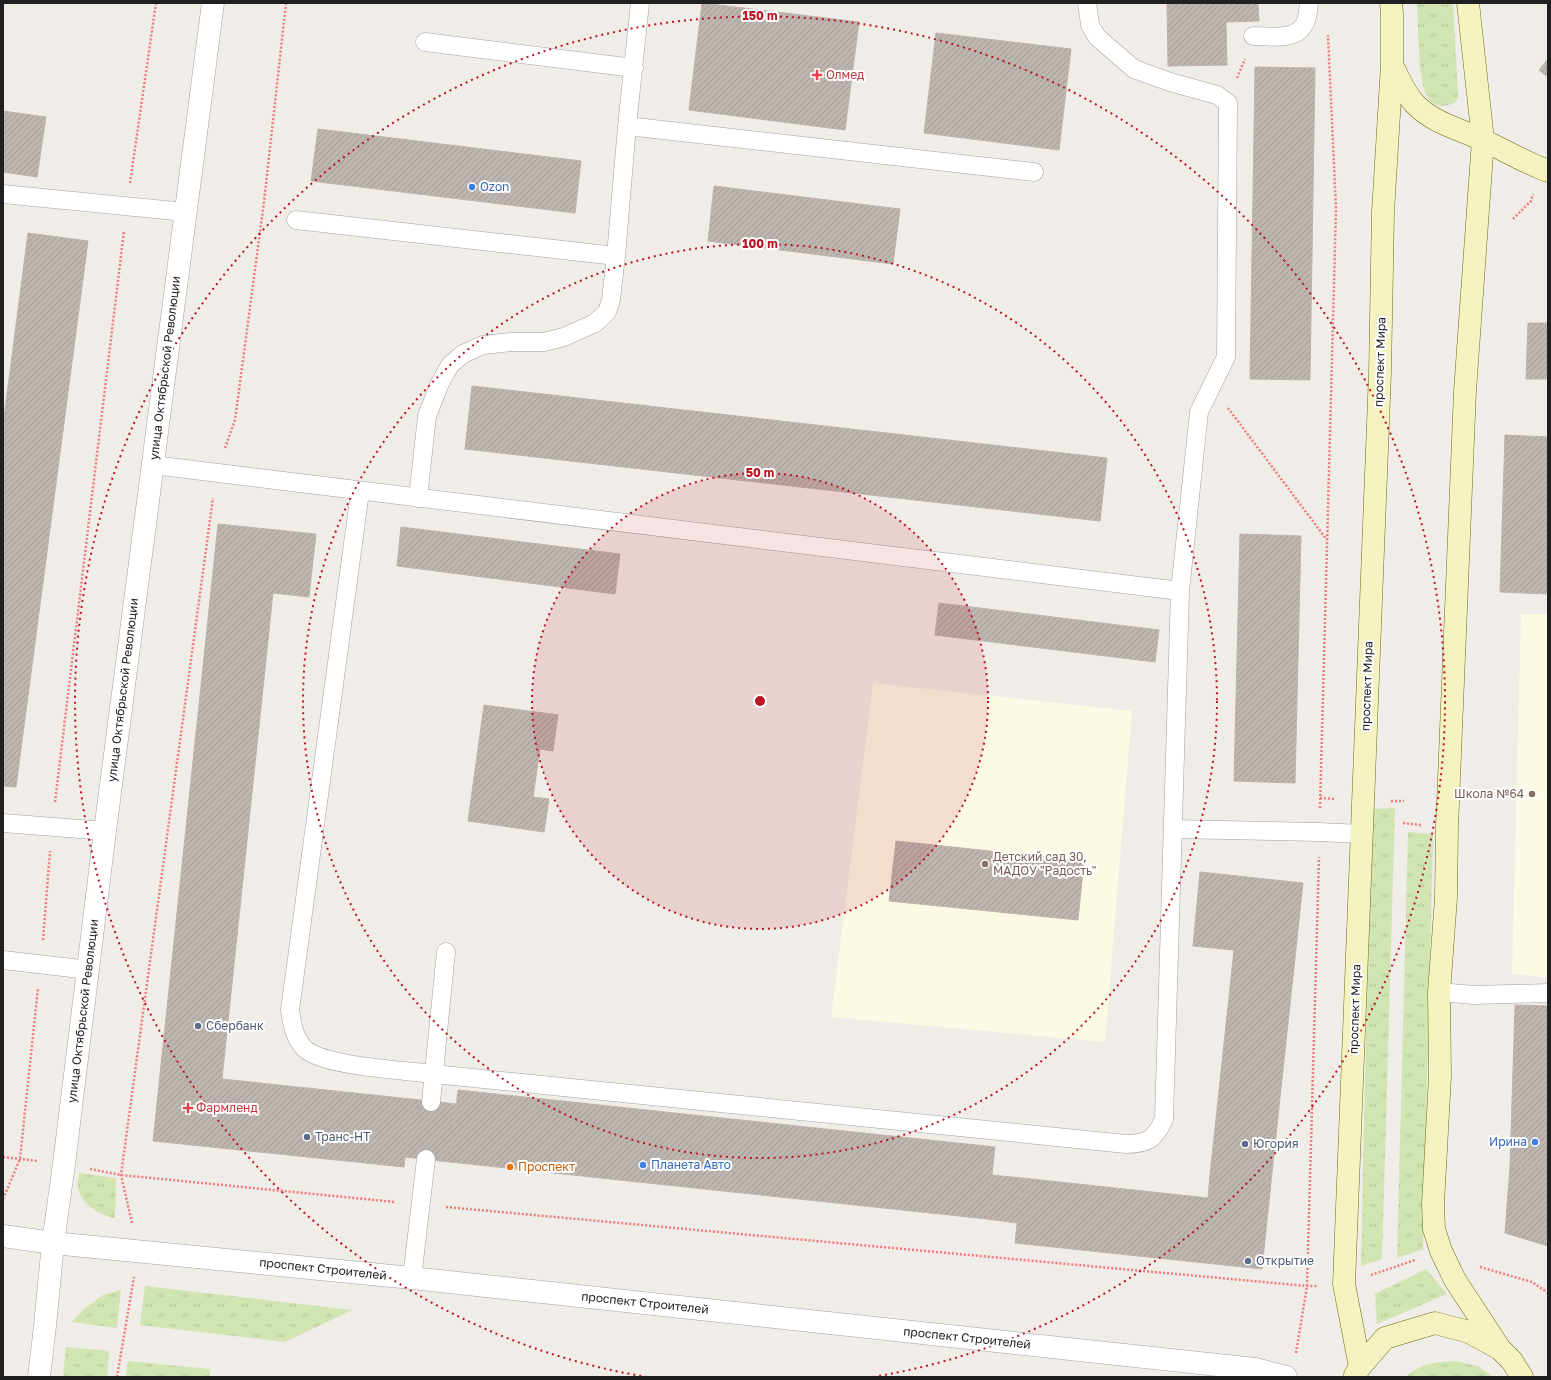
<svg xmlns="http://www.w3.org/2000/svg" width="1551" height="1380" font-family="'Golos Text',sans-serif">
	<defs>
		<pattern id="grass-tufts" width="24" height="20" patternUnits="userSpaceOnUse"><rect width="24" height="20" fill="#d0e5b2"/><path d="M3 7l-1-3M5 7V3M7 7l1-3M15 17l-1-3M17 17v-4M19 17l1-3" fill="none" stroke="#b2c499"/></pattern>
		<pattern id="building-hatch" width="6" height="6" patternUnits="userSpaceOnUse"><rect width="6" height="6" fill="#bdb5b0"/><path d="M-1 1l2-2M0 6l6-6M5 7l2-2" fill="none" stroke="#a29b97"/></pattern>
	</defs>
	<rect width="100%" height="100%" fill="#f0ece7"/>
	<path fill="#fcfae4" d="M1521 614H1548V977L1512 974Z
		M873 683 1132 711 1105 1042 831 1017Z"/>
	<path fill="url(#grass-tufts)" d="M1417 3H1453L1458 97 1456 102C1446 107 1435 108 1428 98 1418 84 1418 23 1417 3Z
		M1395 808 1382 1259 1361 1266 1371 809Z
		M1408 832 1433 834 1423 1249 1397 1258Z
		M79 1173 116 1178 115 1219C100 1214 83 1206 78 1189 77 1185 78 1178 79 1173Z
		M1426 1269 1447 1294 1377 1324 1375 1294Z
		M145 1286 352 1310 285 1342 140 1325Z
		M121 1290 117 1328 72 1322 84 1309 103 1295Z
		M66 1347 109 1351 107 1377H63Z
		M128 1361 210 1369 209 1377H126Z
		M1456 1361 1477 1366 1494 1377H1406C1421 1363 1436 1362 1456 1361Z"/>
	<path fill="url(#building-hatch)" stroke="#c0b2ab" d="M702 3 859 22 845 130 689 110Z
		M1167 3H1258L1259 21 1226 22 1227 65 1168 66Z
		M936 33 1071 49 1059 150 924 133Z
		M1548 59V77L1539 70Z
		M1255 67 1315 68 1310 380 1250 379Z
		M3 111 46 117 37 177 3 172Z
		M318 129 581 161 575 213 311 181Z
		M714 186 900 209 893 264 708 241Z
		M28 233 88 241 16 787 3 786V425Z
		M1528 323H1548V379H1526Z
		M472 386 1107 458 1100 521 465 449Z
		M1505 435 1548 437V594L1500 592Z
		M218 524 316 534 309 597 273 593 222 1079 411 1099 404 1167 153 1141Z
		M401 527 620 554 615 594 397 566Z
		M1240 534 1301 536 1295 783 1234 781Z
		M939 603 1159 630 1155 662 935 635Z
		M484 705 558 715 553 751 540 749 533 797 549 799 544 832 468 821Z
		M896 841 1084 861 1078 920 889 901Z
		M1200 872 1303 883 1271 1182 1210 1175 1234 950 1193 946Z
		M1515 1005 1548 1006V1168L1510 1167Z
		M458 1090 995 1147 987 1219 450 1162Z
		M411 1099 456 1104 450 1162 405 1157Z
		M1510 1167 1548 1168V1246L1505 1233Z
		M991 1175 1022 1178 1017 1223 987 1219Z
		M1210 1175 1271 1182 1262 1269 1015 1243 1022 1178 1208 1198Z"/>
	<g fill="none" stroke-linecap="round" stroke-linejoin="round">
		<g stroke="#a1a1a1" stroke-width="19">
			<path id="service" d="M1253 36C1268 36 1295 41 1304 25 1308 19 1308 10 1309 3
				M425 42 634 68
				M627 126 1034 172
				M3 194 185 212
				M296 220 616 256
				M153 465 1180 591
				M360 492 290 1010C292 1024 294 1038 305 1049 326 1067 404 1070 434 1074L1126 1144C1148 1144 1155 1139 1164 1119L1180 591 1199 412 1226 357 1228 103 1217 95 1170 82 1134 69 1097 37 1090 25 1087 3
				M418 498 427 416 440 383 450 365 463 354 483 345 511 342H544L564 337 595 323 607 312 611 300 616 256 627 126 640 3
				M3 823 105 831
				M1173 829 1319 832 1362 834
				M3 960 89 970
				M1439 992 1474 995 1548 993
				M431 1102 446 952
				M412 1278 426 1159"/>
		</g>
		<g stroke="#a1a1a1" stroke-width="23">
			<path id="tertiary" d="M3 1236 53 1243 412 1278 1255 1369 1286 1377
				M39 1377 45 1326 53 1243 64 1164 105 831 213 3"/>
		</g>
		<g stroke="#6d6f0f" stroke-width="23">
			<path id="secondary" d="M1468 3 1483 140 1465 391 1447 827 1446 898 1439 992 1440 1076 1433 1204 1434 1229 1441 1251 1455 1280 1500 1349
				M1392 65C1399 78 1405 94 1415 104 1434 124 1461 129 1485 141 1506 151 1526 163 1548 171
				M1360 1367 1344 1284 1380 373 1383 212 1392 65V13L1391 3
				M1355 1375 1360 1367 1385 1338 1435 1323 1469 1332 1500 1349 1512 1361 1522 1377"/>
		</g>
		<path stroke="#ed7c7b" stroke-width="2.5" stroke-dasharray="2 2" stroke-linecap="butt" d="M1237 78 1245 59
			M130 183 156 3
			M1513 219 1531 201 1533 194
			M1228 408 1327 540
			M225 448 235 420 264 202 286 3
			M1320 798 1336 799
			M1391 801H1404
			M55 802 124 231
			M1320 808 1336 209 1328 35
			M1403 823 1421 825
			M43 940 50 851
			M3 1157 38 1161
			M90 1169 121 1175 395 1202
			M3 1199 20 1159 38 988
			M446 1207 1307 1286H1318
			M132 1223 121 1175 213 498
			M1480 1267 1532 1282 1548 1293
			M1371 1275 1415 1260
			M1296 1353 1307 1286 1319 857
			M117 1377 134 1277"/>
		<use href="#service" stroke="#fff" stroke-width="18"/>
		<use href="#tertiary" stroke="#fff" stroke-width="22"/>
		<use href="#secondary" stroke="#f4f2c1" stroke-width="22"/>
	</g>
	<circle cx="760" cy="701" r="228" fill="#bd1323" fill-opacity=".12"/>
	<g fill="none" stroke="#bd1323" stroke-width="2" stroke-dasharray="2 4">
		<circle cx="760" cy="701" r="228"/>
		<circle cx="760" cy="701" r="457"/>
		<path d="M647 1377A685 685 0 1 1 873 1377"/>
	</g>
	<g fill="#e0444e" stroke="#fff" stroke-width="1.5">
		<path d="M815 69h4v4h4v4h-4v4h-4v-4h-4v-4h4z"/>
		<path d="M186 1102h4v4h4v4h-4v4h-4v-4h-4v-4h4z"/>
	</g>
	<g fill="#3f7fe0" stroke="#fff" stroke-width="1.5">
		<circle cx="472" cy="187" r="4"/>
		<circle cx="1535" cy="1142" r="4"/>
		<circle cx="643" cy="1165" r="4"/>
	</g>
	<g fill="#8d6e63" stroke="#fff" stroke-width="1.5">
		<circle cx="1532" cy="794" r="4"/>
		<circle cx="985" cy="864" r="4"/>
	</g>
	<g fill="#5c6f8a" stroke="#fff" stroke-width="1.5">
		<circle cx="198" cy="1026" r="4"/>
		<circle cx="307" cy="1137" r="4"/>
		<circle cx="1245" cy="1144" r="4"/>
		<circle cx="1248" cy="1261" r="4"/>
	</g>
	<circle fill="#e8710a" stroke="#fff" stroke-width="1.5" cx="510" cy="1167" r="4"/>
	<g text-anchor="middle" stroke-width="4" stroke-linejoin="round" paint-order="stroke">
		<g font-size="12" fill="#be3a42" stroke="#fff" text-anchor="start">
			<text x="826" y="79">Олмед</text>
			<text x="196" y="1112">Фармленд</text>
		</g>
		<g font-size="12" fill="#366cbe" stroke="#fff" text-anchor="start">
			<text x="480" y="191">Ozon</text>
			<text x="1527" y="1146" text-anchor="end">Ирина</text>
			<text x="651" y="1169">Планета Авто</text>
		</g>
		<g font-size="12" fill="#202020" stroke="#fff">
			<text transform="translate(1380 362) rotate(-88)" y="4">проспект Мира</text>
			<text transform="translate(165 368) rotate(-83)" y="4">улица Октябрьской Революции</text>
			<text transform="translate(1367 686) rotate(-88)" y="4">проспект Мира</text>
			<text transform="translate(123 690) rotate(-83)" y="4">улица Октябрьской Революции</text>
			<text transform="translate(1355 1009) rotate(-88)" y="4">проспект Мира</text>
			<text transform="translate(83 1011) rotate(-83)" y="4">улица Октябрьской Революции</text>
			<text transform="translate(323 1269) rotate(6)" y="4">проспект Строителей</text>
			<text transform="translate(645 1303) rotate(6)" y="4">проспект Строителей</text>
			<text transform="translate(967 1338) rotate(6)" y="4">проспект Строителей</text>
		</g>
		<g font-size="12" fill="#785e54" stroke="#fff" text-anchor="end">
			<text x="1524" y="798">Школа №64</text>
			<text x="993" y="861" text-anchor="start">Детский сад 30,<tspan x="993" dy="14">МАДОУ "Радость"</tspan></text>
		</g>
		<g font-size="12" fill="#4e5e75" stroke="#fff" text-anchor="start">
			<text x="206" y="1030">Сбербанк</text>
			<text x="315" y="1141">Транс-НТ</text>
			<text x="1253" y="1148">Югория</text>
			<text x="1256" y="1265">Открытие</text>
		</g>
		<g font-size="12" fill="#c56008" stroke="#fff" text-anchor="start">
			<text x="518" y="1171">Проспект</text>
		</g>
	</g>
	<circle cx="760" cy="701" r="6" fill="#bd1323" stroke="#fff" stroke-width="2"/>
	<g font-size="12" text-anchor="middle" font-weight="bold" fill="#bd1323" stroke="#fff" stroke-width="4" stroke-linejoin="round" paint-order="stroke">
		<text x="760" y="20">150 m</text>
		<text x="760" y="248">100 m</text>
		<text x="760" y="477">50 m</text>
	</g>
	<rect width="1551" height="1380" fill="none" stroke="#202020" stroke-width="8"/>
</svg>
